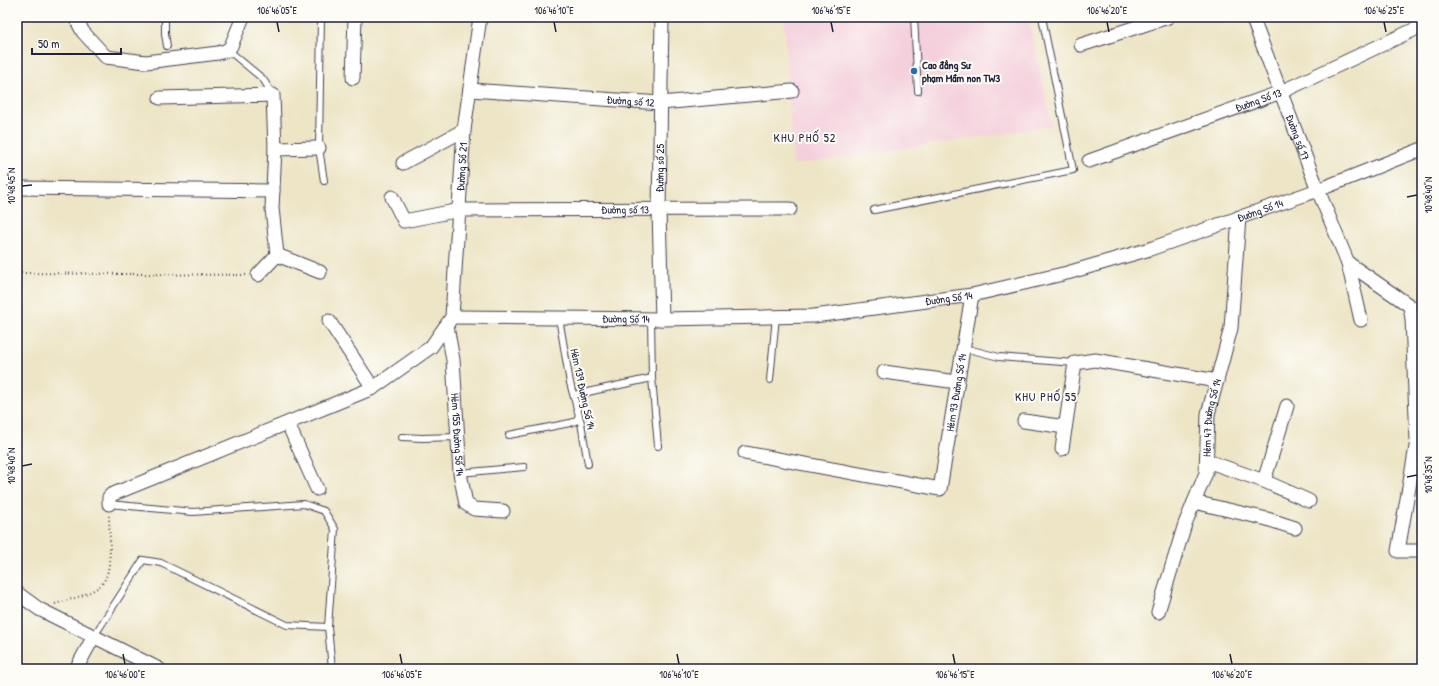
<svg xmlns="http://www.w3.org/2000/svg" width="1439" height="686" font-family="'Patrick Hand',sans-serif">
	<rect width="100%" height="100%" fill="#fdfcf7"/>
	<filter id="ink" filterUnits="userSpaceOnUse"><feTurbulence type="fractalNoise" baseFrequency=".025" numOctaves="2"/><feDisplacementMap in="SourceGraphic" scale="8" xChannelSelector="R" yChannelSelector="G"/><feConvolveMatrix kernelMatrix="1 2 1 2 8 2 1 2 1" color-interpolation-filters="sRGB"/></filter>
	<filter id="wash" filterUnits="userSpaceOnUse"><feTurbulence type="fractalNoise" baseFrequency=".012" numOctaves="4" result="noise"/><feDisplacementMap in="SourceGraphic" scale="16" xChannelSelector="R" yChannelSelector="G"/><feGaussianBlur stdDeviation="0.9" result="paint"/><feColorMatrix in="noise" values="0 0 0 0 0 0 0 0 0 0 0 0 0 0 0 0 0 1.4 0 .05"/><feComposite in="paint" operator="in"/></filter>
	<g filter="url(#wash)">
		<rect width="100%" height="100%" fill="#ede5c6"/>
		<path fill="#f4cfdc" d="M784 17H1028L1052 126 793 165Z"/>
	</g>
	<g filter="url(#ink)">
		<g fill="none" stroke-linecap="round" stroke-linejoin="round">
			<g stroke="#403f50" stroke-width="8">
				<path id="service" d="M165 17V34L167 46
					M321 17 319 148 324 181
					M914 17 918 91
					M228 50 263 79 273 95
					M874 210 1073 170 1042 17
					M559 318 570 383 581 423 588 464
					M651 319 652 378 658 446
					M964 348 999 357 1075 363
					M770 380 776 316
					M574 395 652 378
					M509 435 570 423 576 421 578 417
					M402 437 422 438 458 437
					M460 473 524 467
					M109 504 193 512 304 504 324 511 335 529 328 627 332 669
					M94 636 143 560 161 563 287 625 328 627"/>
			</g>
			<g stroke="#403f50" stroke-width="15">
				<g id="minor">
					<path d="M75 17 83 32 106 57 146 62 218 53 228 50 231 46 243 17"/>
					<path id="s1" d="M1252 17 1318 190 1348 263 1410 306 1412 319 1417 441 1398 551H1422"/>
					<path d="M1081 45 1168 17"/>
					<path d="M353 78 355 17"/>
					<path id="s2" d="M470 90 661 103 792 91"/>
					<path d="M160 98 273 95 275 149 272 208 277 255 258 275"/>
					<path d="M275 149 319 148"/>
					<path id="s3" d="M1089 161 1281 92 1422 26"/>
					<path d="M403 163 464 130"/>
					<path d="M17 188 273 191"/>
					<path id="s4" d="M392 197 404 221 460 210 790 209"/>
					<path d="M277 255 320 272"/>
					<path d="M1348 263 1361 320"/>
					<path id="s5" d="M452 317 662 319 814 316 972 295 1067 273 1150 249 1318 190 1422 149"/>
					<path id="s6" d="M662 319 659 211 662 17"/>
					<path d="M329 321 373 388"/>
					<path id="s7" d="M447 326 453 360 460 473 466 504 474 509 503 511"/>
					<path d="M884 372 957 382"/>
					<path d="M1024 421 1065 427"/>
					<path d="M288 424 317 489"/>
					<path d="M1062 449 1075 363 1095 360 1217 381"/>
					<path id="s8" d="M745 453 940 489 972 295"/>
					<path d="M1207 461 1264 481 1287 406"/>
					<path d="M1264 481 1309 501"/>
					<path d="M1194 502 1267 519 1295 528"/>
					<path id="s9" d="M109 504V497L111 495 373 388 431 347 452 317 464 130 480 17"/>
					<path d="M17 593 39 609 159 669"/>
					<path id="s10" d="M1158 612 1185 524 1206 473 1208 414 1231 328 1239 217"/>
					<path d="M76 669 94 636"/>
				</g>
			</g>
			<path stroke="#403f50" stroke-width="2" stroke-dasharray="1 3" stroke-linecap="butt" d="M17 99 20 100
				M17 273 246 275
				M55 604C70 599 90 595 101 585 114 573 109 532 109 515"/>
			<use href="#service" stroke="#fff" stroke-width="6"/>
			<use href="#minor" stroke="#fff" stroke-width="13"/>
		</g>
	</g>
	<path fill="none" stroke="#22223b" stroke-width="1.5" d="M277 22 279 32M554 22 556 32M831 22 833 32M1107 22 1109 32M1384 22 1386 32M22 186 32 185M1407 197 1417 195M22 466 32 464M1407 477 1417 475M123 654 125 664M400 654 402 664M677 654 679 664M953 654 955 664M1230 654 1232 664"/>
	<circle fill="#1f6fb2" stroke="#fdfcf7" stroke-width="1.5" cx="914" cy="71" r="4"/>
	<g text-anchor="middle" stroke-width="4" stroke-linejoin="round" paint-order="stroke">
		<g font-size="11" font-weight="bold" fill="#22223b" stroke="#fdfcf7" text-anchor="start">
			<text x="922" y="69">Cao đẳng Sư<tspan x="922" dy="13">phạm Mầm non TW3</tspan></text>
		</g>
		<g font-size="11" fill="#22223b" stroke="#fdfcf7">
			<text dy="4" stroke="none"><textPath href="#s3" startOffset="180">Đường Số 13</textPath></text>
			<text dy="4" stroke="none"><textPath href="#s2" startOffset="161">Đường số 12</textPath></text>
			<text dy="4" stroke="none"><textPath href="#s1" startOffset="129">Đường số 17</textPath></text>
			<text dy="4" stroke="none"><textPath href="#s9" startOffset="551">Đường Số 21</textPath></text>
			<text dy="4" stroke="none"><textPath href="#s6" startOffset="151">Đường số 25</textPath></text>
			<text dy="4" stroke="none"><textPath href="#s4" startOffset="249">Đường số 13</textPath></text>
			<text dy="4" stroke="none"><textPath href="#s5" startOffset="822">Đường Số 14</textPath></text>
			<text dy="4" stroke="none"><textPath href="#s5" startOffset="498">Đường Số 14</textPath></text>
			<text dy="4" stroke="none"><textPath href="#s5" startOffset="174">Đường Số 14</textPath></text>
			<text transform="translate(583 389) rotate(78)" y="4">Hẻm 139 Đường Số 14</text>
			<text dy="4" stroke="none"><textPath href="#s8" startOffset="296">Hẻm 93 Đường Số 14</textPath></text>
			<text dy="4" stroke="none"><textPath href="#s10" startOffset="203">Hẻm 47 Đường Số 14</textPath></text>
			<text dy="4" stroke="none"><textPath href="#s7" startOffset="109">Hẻm 155 Đường Số 14</textPath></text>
		</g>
		<g font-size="12" letter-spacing="1" fill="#22223b" stroke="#fdfcf7">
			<text x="805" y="142">KHU PHỐ 52</text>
			<text x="1046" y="401">KHU PHỐ 55</text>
		</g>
	</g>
	<rect width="1439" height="686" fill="none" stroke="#fdfcf7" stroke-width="44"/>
	<path d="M32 48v6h89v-6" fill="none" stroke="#22223b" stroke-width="2"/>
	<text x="38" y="48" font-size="12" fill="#22223b" stroke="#fdfcf7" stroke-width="3" paint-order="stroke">50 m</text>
	<rect x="22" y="22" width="1395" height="642" fill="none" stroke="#22223b" stroke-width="1.5"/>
	<g font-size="10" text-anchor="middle" fill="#22223b">
		<text x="277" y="14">106°46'05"E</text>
		<text x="554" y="14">106°46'10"E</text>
		<text x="831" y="14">106°46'15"E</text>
		<text x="1107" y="14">106°46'20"E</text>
		<text x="1384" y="14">106°46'25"E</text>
		<text transform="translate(11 186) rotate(-90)" y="4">10°48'45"N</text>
		<text transform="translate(1428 195) rotate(-90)" y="4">10°48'40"N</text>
		<text transform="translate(11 466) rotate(-90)" y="4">10°48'40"N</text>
		<text transform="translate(1428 475) rotate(-90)" y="4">10°48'35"N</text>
		<text x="125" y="678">106°46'00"E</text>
		<text x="402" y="678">106°46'05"E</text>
		<text x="679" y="678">106°46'10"E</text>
		<text x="955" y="678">106°46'15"E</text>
		<text x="1232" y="678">106°46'20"E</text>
	</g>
</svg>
